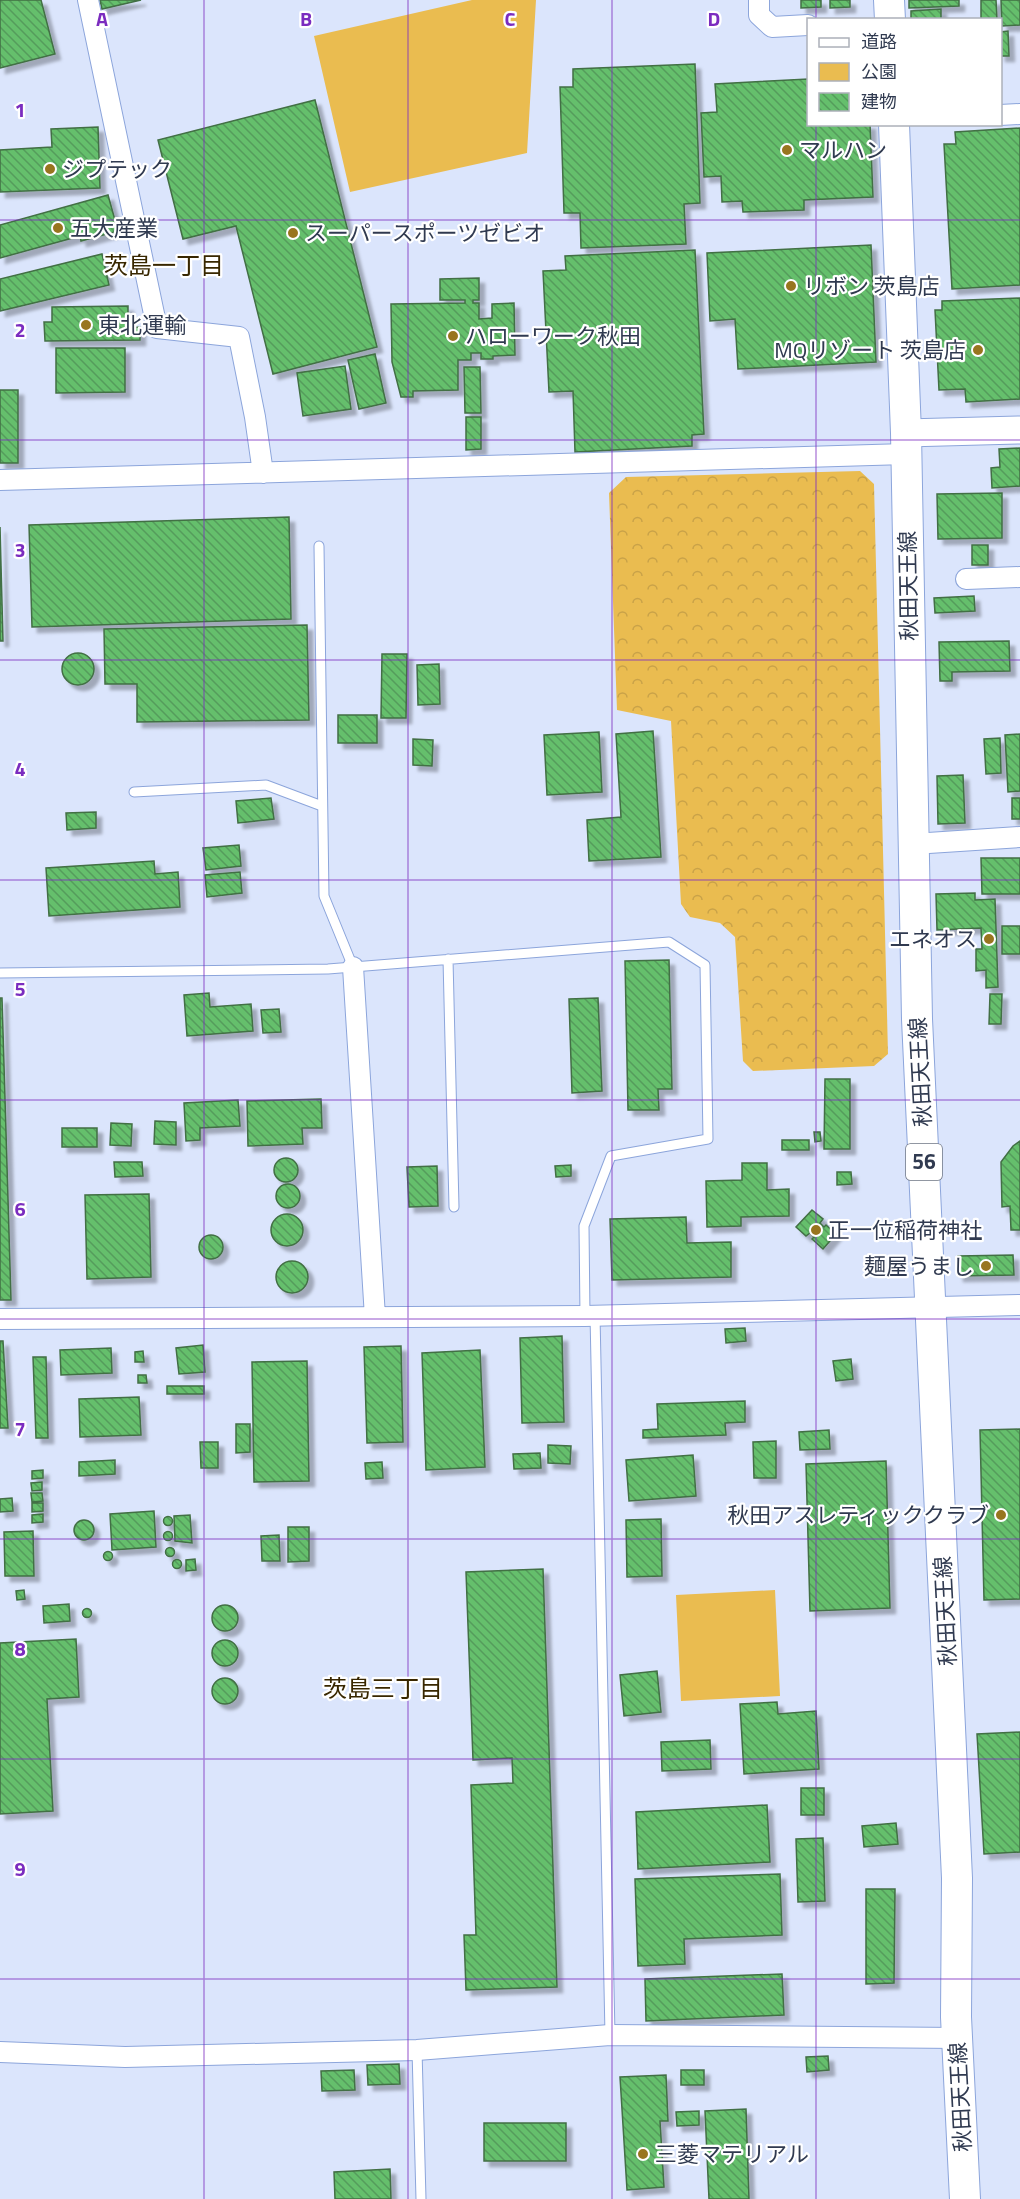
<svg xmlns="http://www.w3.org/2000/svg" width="1020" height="2199" font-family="'Titillium Web','Noto Sans JP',sans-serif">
	<defs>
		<pattern id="forest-crowns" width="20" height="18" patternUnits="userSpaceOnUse" patternTransform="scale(1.5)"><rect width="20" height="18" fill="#eabc50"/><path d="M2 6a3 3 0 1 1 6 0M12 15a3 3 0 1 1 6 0" fill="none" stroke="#c9a248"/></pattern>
		<pattern id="building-back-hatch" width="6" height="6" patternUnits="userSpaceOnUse" patternTransform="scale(1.5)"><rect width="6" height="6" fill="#65bf6c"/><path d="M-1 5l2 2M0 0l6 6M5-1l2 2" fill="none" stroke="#549c5b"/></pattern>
		<filter id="shadow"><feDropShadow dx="5.5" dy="5.5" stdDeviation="1.5" flood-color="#0004"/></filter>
	</defs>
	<rect width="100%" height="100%" fill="#dbe5fc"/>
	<path fill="url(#forest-crowns)" d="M860 471 874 484 888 1054 874 1066 753 1071 743 1061 735 937 720 923 690 917 681 904 671 721 617 710 609 493 626 477Z"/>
	<path fill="#eabc50" d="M472 0H536L527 153 350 192 314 36Z
		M775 1590 780 1696 681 1701 676 1595Z"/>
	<path fill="url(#building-back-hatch)" stroke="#426f44" stroke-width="1.5" filter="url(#shadow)" d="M0 0H41L55 54 0 68Z
		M100 0H141L102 9Z
		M801 0H821V7L801 8Z
		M830 0H850V7L830 8Z
		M909 0H959V6L909 8Z
		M981 0H996L997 20H981Z
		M1001 0H1020V25L1002 26Z
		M941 9V20H911V11Z
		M1008 31 1009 56H1000V32Z
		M695 64 700 203 684 204 686 244 581 248 580 213H564L560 87H573V69Z
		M808 79V124H870L873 197 804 200V210L743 212 742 201 722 202 721 176 704 177 701 113 717 112 715 84Z
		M315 100 377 347 273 374 236 226 183 239 158 140Z
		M98 127 100 188 0 192V150L52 147 51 129Z
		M1020 128V285L952 289 944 144H956L955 132Z
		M108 195 118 231 81 241 80 236 0 258V225Z
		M871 245 876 362 738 369 735 319 710 321 707 253Z
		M695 250 704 434 692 435V446L575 452 573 391 549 392 543 271 566 270 565 256Z
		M102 254 109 285 0 311V279Z
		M479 278V300H473V303H479V319L492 318V304L514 303 515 355 493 356V359H481V353H471V360H458V390L413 391V397H401L392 362 391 304 465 303V300H440V279Z
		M1020 298V399L966 402 965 389 939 390 935 310H942V301Z
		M128 306V328L140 327V340L45 341 44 322H52V307Z
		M56 348H125V392L56 393Z
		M375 354 386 403 359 409 348 360Z
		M345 366 351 409 303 416 297 373Z
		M464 367H480L481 413H465Z
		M0 390H18V463H0Z
		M466 417H481V449L466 450Z
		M1020 448V486L992 488 991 468 1000 467 999 449Z
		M1002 493V538L938 539 937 494Z
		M289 517 291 619 32 627 29 525Z
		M0 527 3 641H0Z
		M972 545H988V565H972Z
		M974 596 975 611 935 613 934 598Z
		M307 625 309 720 137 722V684H105L104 629Z
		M1009 641 1010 671 952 672V681H940L939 642Z
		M62 669a16 16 0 1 1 32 0a16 16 0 1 1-32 0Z
		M382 654H407L406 718H381Z
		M439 664 440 704 418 705 417 665Z
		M338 715H377V743H338Z
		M653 731 661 857 589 861 587 820 621 817 616 734Z
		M599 732 602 792 547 795 544 735Z
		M1020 734V791L1008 792 1005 735Z
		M1000 738 1001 773 986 774 984 739Z
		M413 739 433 740 432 766 413 765Z
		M963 775 965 823 938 824 937 776Z
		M271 798 274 819 238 823 236 801Z
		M1012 798H1020V819H1012Z
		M96 812V828L67 830 66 813Z
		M239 845 241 866 206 870 203 848Z
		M981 858H1020V894H982Z
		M154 861 155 874 178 872 180 907 49 916 46 868Z
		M240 872 242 893 207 897 205 875Z
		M975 893V900L995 899 998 987 986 988V970L976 971V949H982L981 928 937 930 936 894Z
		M1002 926H1020V954H1002Z
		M669 960 672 1089H658L659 1110H628L625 961Z
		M209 993 210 1007 251 1004 253 1031 187 1036 184 995Z
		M990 994H1002L1001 1024H989Z
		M0 998H2L11 1300H0Z
		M598 998 602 1091 572 1093 569 999Z
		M279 1009 281 1032 263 1033 261 1010Z
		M825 1079H850V1149H824Z
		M321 1099 322 1128H302L303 1144 248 1146 247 1101Z
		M238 1100 240 1126 200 1128V1140L186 1141 184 1103Z
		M155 1121 176 1122V1145L154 1144Z
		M111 1123 132 1124 131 1146 110 1145Z
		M62 1128H97V1147H62Z
		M814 1132H820L821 1141 815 1142Z
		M782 1140H809V1150H782Z
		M1020 1141V1230H1011L1010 1206 1002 1207 1001 1162 1013 1146Z
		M274 1170a12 12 0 1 1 24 0a12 12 0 1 1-24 0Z
		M114 1162H142L143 1176 115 1177Z
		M742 1163H767V1190L789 1189V1216L741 1217V1226L707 1227 706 1181 742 1180Z
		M571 1165V1176L556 1177 555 1166Z
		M437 1166 438 1206 409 1207 407 1167Z
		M837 1172H851L852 1184 837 1185Z
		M276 1196a12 12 0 1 1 24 0a12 12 0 1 1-24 0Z
		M149 1194 151 1277 87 1279 85 1195Z
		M812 1210 823 1219 820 1223 824 1227 826 1225 836 1234 823 1249 812 1239 814 1237 810 1233 806 1236 796 1227Z
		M271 1230a16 16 0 1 1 32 0a16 16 0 1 1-32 0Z
		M686 1217 687 1243 731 1242V1277L612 1280 610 1219Z
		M199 1247a12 12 0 1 1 24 0a12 12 0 1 1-24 0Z
		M1013 1255 1014 1275 958 1276V1256Z
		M276 1277a16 16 0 1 1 32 0a16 16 0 1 1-32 0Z
		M745 1328 746 1341 726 1343 725 1329Z
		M562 1336 564 1422 522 1423 520 1338Z
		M0 1341H3L8 1428H0Z
		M203 1345 205 1372 179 1374 176 1348Z
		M401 1346 403 1442 367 1443 364 1347Z
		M111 1348 112 1373 61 1375 60 1350Z
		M480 1350 485 1467 426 1470 422 1353Z
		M143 1351 144 1362H135V1352Z
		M33 1357H46L48 1438H36Z
		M851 1359 853 1379 836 1381 833 1361Z
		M307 1361 309 1481 254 1482 252 1362Z
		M138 1375H146L147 1383H138Z
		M167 1386H204V1394H167Z
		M139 1397 141 1435 80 1437 79 1399Z
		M745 1401V1422L725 1423 726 1435 643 1438V1430L658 1429 657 1404Z
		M236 1424H250V1452L236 1453Z
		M1020 1429V1599L984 1600 980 1430Z
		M829 1430 830 1449 800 1450 799 1432Z
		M776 1441V1478H754L753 1442Z
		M200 1442H218V1468H201Z
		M548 1445 571 1446 570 1464 548 1463Z
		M540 1453 541 1468 514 1469 513 1454Z
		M693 1455 696 1496 629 1501 626 1460Z
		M115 1460V1474L79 1476V1462Z
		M886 1461 890 1608 810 1611 806 1464Z
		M382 1462 383 1478 366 1479 365 1463Z
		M43 1470V1478L32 1479V1471Z
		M42 1482V1490L32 1491 31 1483Z
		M31 1493H42L43 1501 32 1502Z
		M12 1498 13 1511 0 1512V1499Z
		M32 1503H43V1511L32 1512Z
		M154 1511 156 1547 112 1550 110 1514Z
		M43 1514V1522L32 1523V1515Z
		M190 1515 192 1543 175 1541 174 1516Z
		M163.5 1521a4.5 4.5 0 1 1 9 0a4.5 4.5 0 1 1-9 0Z
		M661 1519 662 1576 627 1577 626 1520Z
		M74 1530a10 10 0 1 1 20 0a10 10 0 1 1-20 0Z
		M288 1527H309V1561L288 1562Z
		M33 1531 34 1576H5L4 1532Z
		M163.5 1536a4.5 4.5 0 1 1 9 0a4.5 4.5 0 1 1-9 0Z
		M279 1535 280 1561H262L261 1536Z
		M165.5 1552a4.5 4.5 0 1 1 9 0a4.5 4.5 0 1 1-9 0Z
		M103.5 1556a4.5 4.5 0 1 1 9 0a4.5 4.5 0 1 1-9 0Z
		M195 1559 196 1570 186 1571V1560Z
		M172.5 1564a4.5 4.5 0 1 1 9 0a4.5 4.5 0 1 1-9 0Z
		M543 1569 557 1987 466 1990 464 1935H476L471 1785 513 1783 512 1758 473 1760 466 1572Z
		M24 1590 25 1599 17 1600 16 1591Z
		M69 1604 70 1621 44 1623 43 1606Z
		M212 1618a13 13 0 1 1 26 0a13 13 0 1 1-26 0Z
		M82.5 1613a4.5 4.5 0 1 1 9 0a4.5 4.5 0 1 1-9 0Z
		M76 1639 79 1697 47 1699 53 1811 0 1814V1643Z
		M212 1653a13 13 0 1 1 26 0a13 13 0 1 1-26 0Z
		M657 1671 661 1712 624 1716 620 1675Z
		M212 1691a13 13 0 1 1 26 0a13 13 0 1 1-26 0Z
		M777 1702 778 1714 816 1711 819 1769 744 1774 740 1704Z
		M1020 1732V1852L984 1854 977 1734Z
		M710 1740 711 1769 662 1771 661 1742Z
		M801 1788H824V1815H801Z
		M767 1805 770 1862 638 1869 636 1812Z
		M896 1823 898 1844 864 1847 862 1826Z
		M823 1838 825 1901 798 1902 796 1839Z
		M780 1874 782 1935 684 1939 685 1964 638 1966 635 1879Z
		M866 1889H895L894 1983 866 1984Z
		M782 1974 784 2015 646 2021 645 1979Z
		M828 2056 829 2070 807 2072 806 2057Z
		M399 2064 400 2084 368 2085 367 2065Z
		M354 2070 355 2090 322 2091 321 2071Z
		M681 2070H704V2085H681Z
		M666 2075 668 2121H660L664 2187 627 2190 620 2077Z
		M746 2109 749 2199H709L705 2111Z
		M699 2111V2125L677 2126 676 2112Z
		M484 2123H566V2161H484Z
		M390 2169 391 2199H335L334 2172Z"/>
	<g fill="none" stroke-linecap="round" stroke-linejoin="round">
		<g stroke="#8ca5db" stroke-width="11">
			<path id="lane" d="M319 546 324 896 353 967
				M134 792 266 785 322 806
				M448 959 454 1207
				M0 973 328 969 669 942 705 965 708 1139 611 1156 584 1226 585 1316
				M595 1315 610 2035
				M417 2050 421 2199"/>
		</g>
		<g stroke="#8ca5db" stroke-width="22">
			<path id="street" d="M88 0 157 328 239 337 255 417 263 473
				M759 0V15L772 27 808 25
				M1000 115 1020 114
				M0 480 906 454
				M966 579 1020 577
				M913 844 1020 837
				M353 967 375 1317
				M0 1319 585 1316 1020 1305
				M0 2052 125 2057 417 2050 610 2035 958 2038"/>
		</g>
		<g stroke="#8ca5db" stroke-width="29">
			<path id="secondary" d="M906 433 1020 430"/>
		</g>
		<g stroke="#8ca5db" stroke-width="32">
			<path id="primary" d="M889 0 890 20
				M894 124 906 433 917 1019 957 1878 956 2017 965 2199"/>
		</g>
		<use href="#lane" stroke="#fff" stroke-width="9"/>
		<use href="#street" stroke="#fff" stroke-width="20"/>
		<use href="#secondary" stroke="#fff" stroke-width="27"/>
		<use href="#primary" stroke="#fff" stroke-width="30"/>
	</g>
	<path fill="none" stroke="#7b2cbf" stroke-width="1.5" stroke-opacity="0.55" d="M204 0V2199M408 0V2199M612 0V2199M816 0V20M816 124V2199M0 220H1020M0 440H1020M0 660H1020M0 880H1020M0 1100H1020M0 1319H1020M0 1539H1020M0 1759H1020M0 1979H1020"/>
	<g fill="#98751f" stroke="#fff" stroke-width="2">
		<circle cx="787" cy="150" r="6"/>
		<circle cx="50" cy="169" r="6"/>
		<circle cx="58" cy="228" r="6"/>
		<circle cx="293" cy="233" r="6"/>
		<circle cx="791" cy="286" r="6"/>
		<circle cx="86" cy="325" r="6"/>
		<circle cx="453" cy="336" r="6"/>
		<circle cx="978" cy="350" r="6"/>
		<circle cx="989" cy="939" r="6"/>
		<circle cx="816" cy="1230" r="6"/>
		<circle cx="986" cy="1266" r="6"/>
		<circle cx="1001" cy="1515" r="6"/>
		<circle cx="643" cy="2154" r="6"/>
	</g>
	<g text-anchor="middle" stroke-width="4.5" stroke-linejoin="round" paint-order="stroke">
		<rect fill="#fff" stroke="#6e7584" stroke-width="1.5" x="906" y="1144" width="36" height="36" rx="4.5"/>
		<g font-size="21" font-weight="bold" fill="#303a50">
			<text x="924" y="1169">56</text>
		</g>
		<g font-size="22" fill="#303a50" stroke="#fff" text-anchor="start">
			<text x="799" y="158">マルハン</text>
			<text x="62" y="177">ジプテック</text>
			<text x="70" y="236">五大産業</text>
			<text x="305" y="241">スーパースポーツゼビオ</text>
			<text x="803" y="294">リボン 茨島店</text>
			<text x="98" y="333">東北運輸</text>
			<text x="465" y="344">ハローワーク秋田</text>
			<text x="966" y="358" text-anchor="end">MQリゾート 茨島店</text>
			<text x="977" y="947" text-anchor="end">エネオス</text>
			<text x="828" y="1238">正一位稲荷神社</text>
			<text x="974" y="1274" text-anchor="end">麺屋うまし</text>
			<text x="989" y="1523" text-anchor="end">秋田アスレティッククラブ</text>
			<text x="655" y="2162">三菱マテリアル</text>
		</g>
		<g font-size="22" fill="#303a50" stroke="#fff">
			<text transform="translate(908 586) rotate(-91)" y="8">秋田天王線</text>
			<text transform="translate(920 1072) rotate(-93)" y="8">秋田天王線</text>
			<text transform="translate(945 1611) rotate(-93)" y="8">秋田天王線</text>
			<text transform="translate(960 2097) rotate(-93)" y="8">秋田天王線</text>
		</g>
		<g font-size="24" fill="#382700" stroke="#fff">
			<text x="164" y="274">茨島一丁目</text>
			<text x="383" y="1697">茨島三丁目</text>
		</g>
	</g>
	<g font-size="20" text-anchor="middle" font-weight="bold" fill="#7b2cbf" stroke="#fff" stroke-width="4.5" stroke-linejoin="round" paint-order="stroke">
		<text x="102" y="26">A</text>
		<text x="306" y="26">B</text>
		<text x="510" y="26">C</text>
		<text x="714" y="26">D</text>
		<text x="20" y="117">1</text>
		<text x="20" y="337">2</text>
		<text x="20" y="557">3</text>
		<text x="20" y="776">4</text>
		<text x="20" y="996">5</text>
		<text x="20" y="1216">6</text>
		<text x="20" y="1436">7</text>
		<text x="20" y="1656">8</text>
		<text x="20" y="1876">9</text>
	</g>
	<rect x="807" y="18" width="195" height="108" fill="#ffffff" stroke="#acb0b9" stroke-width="1.5"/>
	<rect x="819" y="38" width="30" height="9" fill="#ffffff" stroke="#acb0b9" stroke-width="1.5"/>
	<text x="861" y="48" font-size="18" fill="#303a50">道路</text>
	<rect x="819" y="63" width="30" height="18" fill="#eabc50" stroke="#acb0b9" stroke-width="1.5"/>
	<text x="861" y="78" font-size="18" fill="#303a50">公園</text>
	<rect x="819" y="93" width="30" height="18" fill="url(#building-back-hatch)" stroke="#acb0b9" stroke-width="1.5"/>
	<text x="861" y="108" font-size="18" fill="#303a50">建物</text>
</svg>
